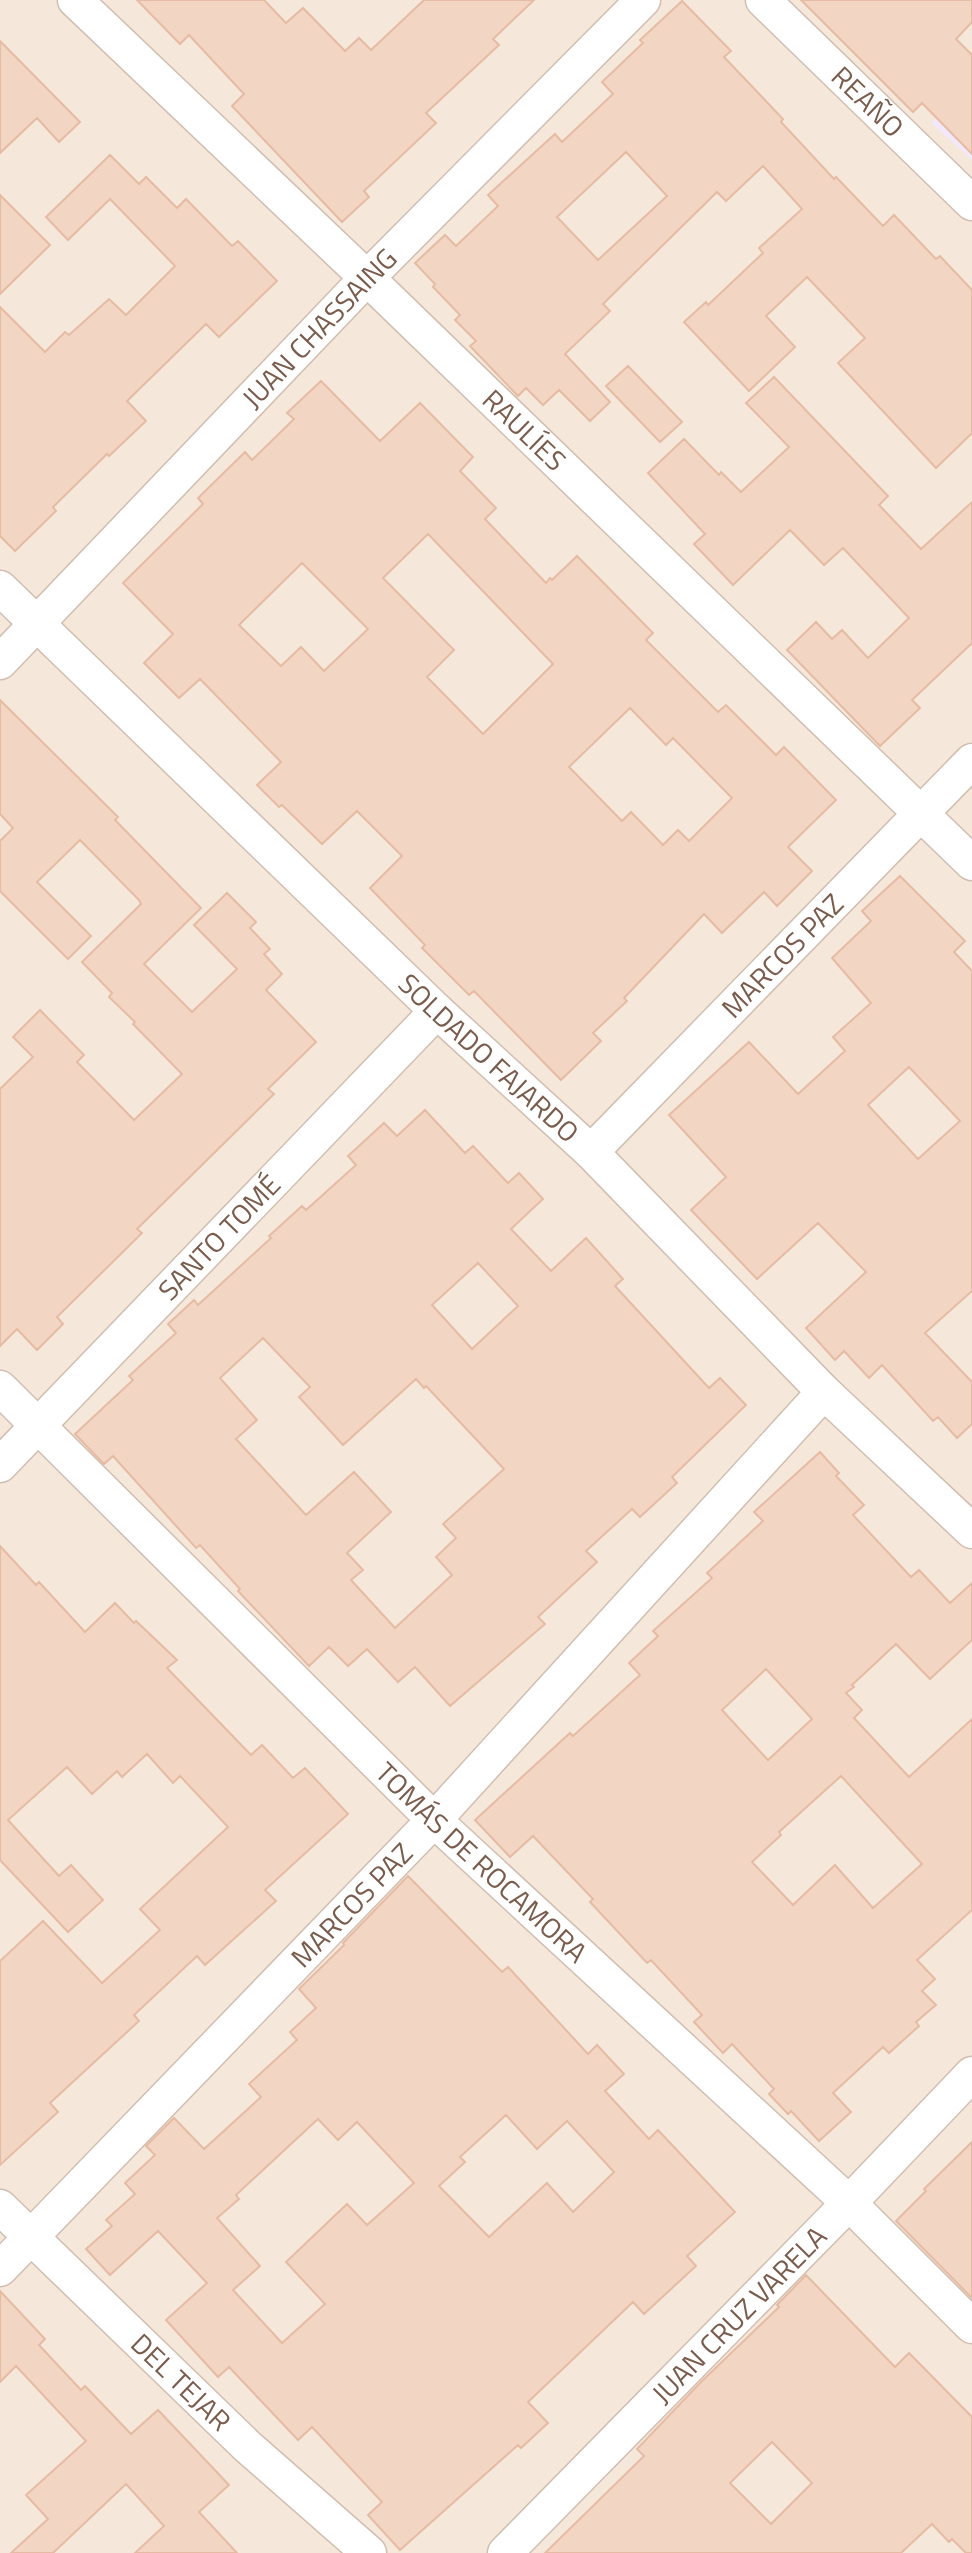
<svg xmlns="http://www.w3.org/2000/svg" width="972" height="2553" font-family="'Titillium Web',sans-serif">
	<rect width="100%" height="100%" fill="#fdf6ec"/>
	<path fill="#f5e8da" d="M0 0H972V2553H0Z"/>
	<path fill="#f3e8fa" d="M972 86V160L931 123Z"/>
	<path fill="#f3d5c3" stroke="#e6bba3" stroke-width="2" fill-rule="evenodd" d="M137 0H264L286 23 303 8 345 51 359 38 371 50 424 0H534L493 39 499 45 426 113 436 123 364 191 369 197 342 222 232 106 244 94 189 35 180 44Z
		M801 0H972V22L956 39 972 55V154L922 103 913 112Z
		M682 1 731 51 724 57 783 119 781 122 834 179 836 177 883 226 894 215 936 259 940 256 972 290V433L936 468 838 363 865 338 807 277 766 316 795 347 749 391 684 322 706 302 708 305 763 253 759 248 802 209 763 166 726 201 717 192 603 304 610 311 565 354 610 402 590 421 559 390 543 405 526 388 518 396 470 346 476 341 455 320 460 315 433 287 435 284 415 263 445 235 456 246 498 206 488 195 555 134 562 142 613 94 602 82 643 43 640 40ZM626 152 667 196 598 260 557 217Z
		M0 41 80 122 59 142 37 118 0 153Z
		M110 155 139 184 146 177 177 208 186 199 232 246 238 241 277 281 219 337 206 324 127 401 146 421 109 456 107 454 53 507 56 511 15 551 0 536V307L45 352 65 332 69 335 109 299 126 315 175 266 110 199 68 240 46 217Z
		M0 195 50 245 0 294Z
		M628 366 682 422 660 442 606 386Z
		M774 377 888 496 879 505 921 549 972 502V643L912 700 920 708 880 746 787 650 816 622 832 639 842 630 868 658 909 618 843 548 824 565 790 530 733 585 694 544 705 534 648 473 684 439 719 475 721 472 741 492 789 447 746 403Z
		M321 381 380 441 420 403 473 457 460 471 496 508 485 519 546 583 550 578 552 580 577 556 653 633 646 640 718 712 726 705 776 755 784 747 836 800 788 847 812 871 777 906 764 892 722 933 704 914 624 998 627 1001 593 1033 601 1041 561 1080 474 991 469 995 422 948 425 945 370 888 402 856 357 811 322 844 282 805 279 807 257 785 281 762 200 679 179 698 144 663 173 634 123 583 203 504 198 498 245 452 252 460 294 419 287 413ZM428 534 553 664 483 734 427 677 454 650 383 578ZM302 563 368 629 324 671 301 647 281 666 239 625ZM630 708 666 745 673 738 732 798 689 841 678 830 663 845 631 812 622 821 569 767Z
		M0 700 118 817 115 820 201 908 144 964 192 1012 237 969 194 925 227 893 256 922 250 928 270 949 264 954 282 974 266 990 316 1042 268 1089 274 1094 137 1229 142 1233 57 1317 63 1324 37 1350 17 1329 0 1346V1089L33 1057 13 1037 40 1010 84 1055 77 1062 134 1120 182 1074 133 1024 135 1022 109 997 112 993 82 962 141 904 139 900 80 840 37 882 91 936 68 959 0 891V841L13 828 0 814Z
		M900 876 965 941 954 952 972 971V1291L925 1333 972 1382V1424L957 1438 938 1417 933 1421 882 1365 869 1378 844 1351 835 1360 806 1328 866 1272 818 1223 757 1279 691 1210 726 1177 669 1115 749 1042 798 1094 845 1051 833 1037 871 1003 832 958 871 921 862 911ZM909 1067 960 1121 918 1159 868 1105Z
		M425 1110 465 1153 473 1146 508 1183 519 1173 543 1199 511 1229 551 1271 586 1238 623 1279 615 1286 709 1388 720 1378 746 1405 672 1477 677 1483 640 1517 632 1509 586 1551 597 1562 538 1617 545 1624 450 1706 415 1667 398 1682 367 1649 348 1666 329 1647 309 1666 238 1591 240 1589 200 1545 196 1548 113 1456 104 1464 75 1434 133 1380 129 1376 176 1333 168 1324 194 1300 198 1305 271 1238 269 1236 302 1206 306 1210 356 1165 348 1156 384 1123 397 1136ZM478 1263 518 1306 472 1349 432 1305ZM263 1338 310 1387 299 1397 343 1445 416 1379 424 1388 426 1386 504 1469 443 1524 456 1538 436 1557 452 1575 395 1628 351 1580 363 1570 347 1553 391 1512 354 1472 306 1515 236 1439 257 1420 220 1378Z
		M820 1452 839 1473 836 1476 864 1505 853 1515 911 1577 919 1570 950 1603 972 1583V1640L930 1679 896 1644 852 1685 854 1687 846 1693 862 1710 854 1718 909 1777 972 1719V1910L917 1960 935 1979 922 1991 936 2005 916 2022 919 2026 889 2053 883 2047 833 2093 851 2112 819 2141 791 2111 788 2114 769 2094 774 2089 732 2044 723 2053 694 2022 702 2015 651 1960 647 1963 590 1902 593 1899 533 1836 510 1857 475 1820 570 1733 573 1736 640 1675 629 1663 658 1636 653 1631 712 1578 707 1573 763 1521 754 1512ZM766 1669 812 1719 768 1760 722 1710ZM841 1776 922 1864 873 1908 835 1865 793 1905 752 1862 781 1835 779 1832Z
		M0 1546 36 1585 39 1582 85 1632 115 1603 134 1623 136 1621 177 1660 167 1668 251 1755 262 1745 293 1778 305 1768 348 1814 265 1890 276 1901 205 1965 197 1956 134 2015 139 2021 50 2103 58 2112 0 2165V1961L43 1921 102 1983 160 1930 140 1909 228 1827 180 1776 173 1783 147 1754 122 1777 117 1771 92 1794 67 1767 8 1820 59 1876 71 1865 103 1900 68 1932 0 1860Z
		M408 1876 502 1972 508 1967 588 2054 597 2045 624 2074 605 2091 649 2139 658 2130 735 2212 687 2256 696 2266 644 2314 633 2302 528 2402 548 2423 521 2448 518 2445 400 2550 368 2515 382 2502 312 2427 298 2440 229 2367 218 2377 166 2320 207 2283 158 2231 110 2275 86 2249 112 2226 106 2220 135 2194 125 2183 155 2155 146 2146 174 2118 204 2149 261 2097 249 2084 297 2040 290 2032 316 2008 299 1989 344 1945 343 1943ZM506 2115 537 2149 567 2121 614 2172 573 2212 547 2183 489 2237 439 2186 465 2162 460 2157ZM318 2119 338 2140 357 2122 414 2183 367 2225 347 2204 286 2262 325 2304 282 2343 233 2290 260 2266 217 2218 239 2199 236 2195Z
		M972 2142V2298L896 2221 926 2191 924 2189Z
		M806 2275 895 2367 909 2353 972 2417V2553H966L952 2539 949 2542 932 2524 901 2553H545L644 2456 637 2449 700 2383 779 2307 777 2305ZM772 2442 812 2483 771 2524 730 2483Z
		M0 2291 45 2339 39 2345 81 2390 85 2386 131 2434 158 2410 229 2485 199 2512 237 2553H135L164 2526 126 2484 53 2553H11L48 2519 26 2495 86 2441 16 2366 0 2382Z"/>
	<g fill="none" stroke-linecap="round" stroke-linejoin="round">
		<g stroke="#d1beb0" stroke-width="37">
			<g id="street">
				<path id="s1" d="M75 0 367 278 972 863"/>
				<path id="s2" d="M763 0 972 203"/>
				<path id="s3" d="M0 588 437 1011 591 1152 824 1392 972 1531"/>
				<path id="s4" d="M0 662 367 278 643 0"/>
				<path id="s5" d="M591 1152 972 761"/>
				<path id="s6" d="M0 1388 434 1820 849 2203 972 2326"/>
				<path id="s7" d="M0 1465 437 1011"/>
				<path id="s8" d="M0 2207 248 2447 369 2553"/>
				<path id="s9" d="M0 2269 434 1820 824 1392"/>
				<path id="s10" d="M505 2553 849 2203 972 2074"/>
			</g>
		</g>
		<use href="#street" stroke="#fff" stroke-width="34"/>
	</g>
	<g text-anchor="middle" stroke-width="6" stroke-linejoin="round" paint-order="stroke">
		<g font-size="28" fill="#7a5c4d" stroke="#fffaf3">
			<text dy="10" stroke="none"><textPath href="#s2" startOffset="146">REAÑO</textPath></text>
			<text dy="10" stroke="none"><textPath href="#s4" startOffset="462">JUAN CHASSAING</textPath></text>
			<text dy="10" stroke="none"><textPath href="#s1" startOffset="622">RAULÍES</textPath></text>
			<text dy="10" stroke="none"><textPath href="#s5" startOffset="274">MARCOS PAZ</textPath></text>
			<text dy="10" stroke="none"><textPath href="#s3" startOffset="678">SOLDADO FAJARDO</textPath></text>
			<text dy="10" stroke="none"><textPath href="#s7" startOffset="316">SANTO TOMÉ</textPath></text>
			<text dy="10" stroke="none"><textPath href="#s6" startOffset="676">TOMÁS DE ROCAMORA</textPath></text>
			<text dy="10" stroke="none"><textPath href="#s9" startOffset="506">MARCOS PAZ</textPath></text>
			<text dy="10" stroke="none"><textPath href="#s10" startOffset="334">JUAN CRUZ VARELA</textPath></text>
			<text dy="10" stroke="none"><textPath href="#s8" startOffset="252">DEL TEJAR</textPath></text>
		</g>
	</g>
</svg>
